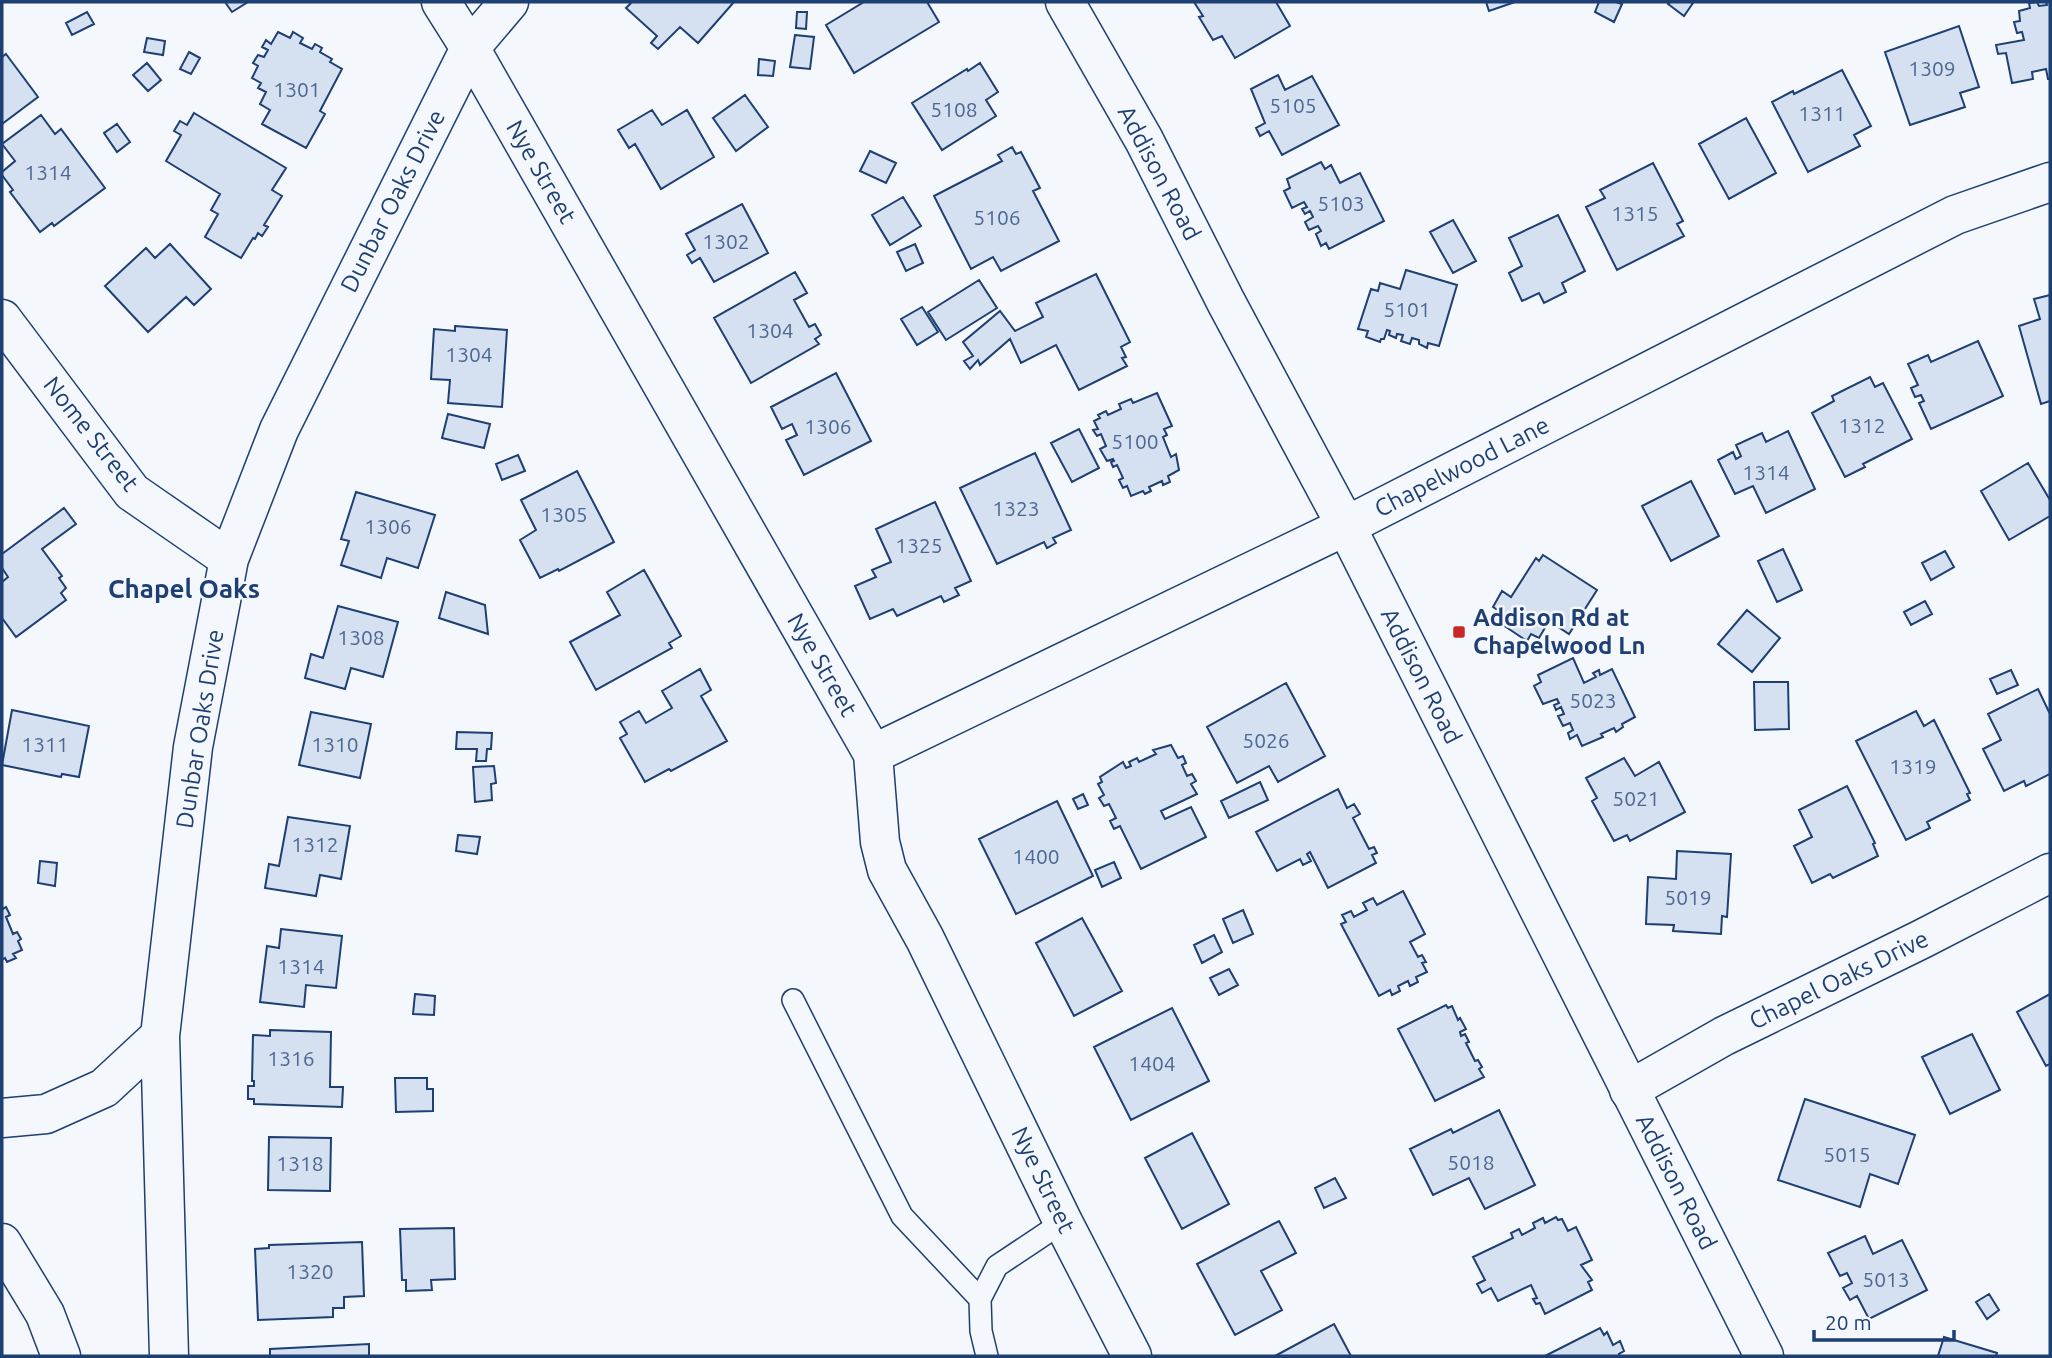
<svg xmlns="http://www.w3.org/2000/svg" width="2052" height="1358" font-family="Ubuntu,sans-serif">
	<rect width="100%" height="100%" fill="#f4f7fb"/>
	<path fill="#d5e0f0" stroke="#1d3f73" stroke-width="2" d="M225 2H248L232 12Z
		M632 2H734L698 43 680 27 658 49 651 43 657 36 626 8Z
		M864 2H927L939 22 854 73 826 25Z
		M1194 2H1276L1290 26 1235 58 1222 36 1213 40 1199 17 1203 16Z
		M1486 2H1515L1489 11Z
		M1599 2H1616L1622 4 1614 22 1595 12Z
		M1670 2H1691L1693 3 1684 16 1668 4Z
		M2037 2 2039 6 2047 5 2046 2H2050V79H2048L2046 69 2032 72 2033 79 2012 83 2006 53 1998 54 1996 45 2024 40 2022 32 2017 33 2014 22 2020 21 2019 11 2030 8 2029 3Z
		M87 12 94 24 72 35 66 23Z
		M797 12H807L806 29 796 28Z
		M1959 26 1979 87 1960 93 1965 107 1910 125 1885 52Z
		M278 32 290 38 293 32 303 38 300 43 312 49 315 44 322 48 320 52 332 59 330 62 342 69 320 111 325 114 306 148 262 124 270 110 260 104 266 92 258 88 261 83 252 78 258 66 253 63 258 55 264 57 268 50 262 47 266 40 271 44Z
		M795 35 814 37 810 69 790 67Z
		M147 38 165 41 163 55 144 52Z
		M189 52 200 58 191 74 180 69Z
		M6 54 38 97 2 124V57Z
		M759 59 775 61 773 76 758 75Z
		M147 63 161 80 148 91 133 75Z
		M980 63 998 92 986 100 996 116 942 150 912 103 967 69 968 71Z
		M1842 70 1871 126 1854 135 1860 146 1808 172 1772 102 1793 91 1794 94Z
		M1278 75 1285 90 1312 76 1339 125 1282 155 1269 131 1260 136 1256 128 1265 123 1251 89Z
		M745 95 768 127 736 151 713 118Z
		M652 110 662 125 687 110 714 157 661 189 635 144 629 148 618 130Z
		M194 113 286 168 272 190 282 196 264 225 268 227 262 236 258 233 255 239 253 238 241 258 205 237 218 214 211 210 220 194 166 161 181 135 174 131 180 121 187 125Z
		M41 115 55 134 61 129 105 188 54 226 52 223 40 232 10 192 13 190 2 175V172L15 161 2 144Z
		M1746 118 1776 173 1729 199 1699 144Z
		M117 124 130 142 117 152 104 133Z
		M1012 147 1016 154 1021 152 1040 188 1033 191 1059 241 1001 271 993 257 971 269 934 196 1002 161 998 155Z
		M870 151 896 163 886 183 860 171Z
		M1321 162 1325 169 1331 165 1340 183 1360 173 1384 221 1329 249 1326 243 1321 246 1316 234 1321 231 1318 226 1309 230 1305 222 1313 217 1310 211 1305 214 1302 209 1307 207 1304 202 1292 208 1284 191 1290 188 1287 179Z
		M1653 163 1683 221 1677 224 1684 236 1617 270 1586 207 1605 198 1600 190Z
		M903 197 921 226 890 245 872 215Z
		M742 204 768 253 714 282 700 258 692 263 687 255 695 250 686 234Z
		M1558 215 1585 271 1562 283 1566 292 1544 303 1539 293 1522 301 1509 273 1522 266 1509 238Z
		M1453 220 1476 261 1453 273 1430 232Z
		M170 244 211 289 194 305 186 297 148 332 105 286 146 248 155 258Z
		M915 244 923 263 906 271 897 252Z
		M1406 270 1457 285 1439 346 1428 343 1427 348 1419 344V340L1412 338 1410 344 1401 341 1403 335 1397 334 1396 338 1389 335 1390 331 1387 330 1384 339H1381L1380 342 1366 337 1368 331 1358 329 1371 289 1378 291 1380 283 1400 289Z
		M795 272 807 293 794 300 809 327 815 324 821 335 815 339 819 344 751 383 714 318Z
		M1096 274 1130 342 1121 347 1126 357 1122 358 1127 366 1079 390 1056 345 1021 363 1010 339 980 365 978 360 970 369 964 361 973 356 963 342 1000 311 1015 331 1043 317 1036 303Z
		M979 280 997 308 946 340 928 312Z
		M2050 295V401L2041 404 2019 326 2040 319 2034 299Z
		M922 307 938 332 917 345 901 319Z
		M455 326 507 330 502 407 448 403 450 380 431 379 434 329 455 331Z
		M1978 341 2003 396 1931 429 1919 403 1924 401 1921 395 1915 397 1911 388 1918 385 1908 364 1928 355 1931 362Z
		M836 373 871 441 804 475 786 440 797 435 792 424 782 429 771 407Z
		M1870 377 1875 387 1883 383 1912 439 1863 464 1865 467 1845 477 1812 413 1834 401 1832 396Z
		M1157 393 1172 426 1164 429 1167 435 1163 437 1171 457 1176 454 1179 470 1168 476 1170 482 1163 485 1162 481 1149 487 1151 491 1145 494 1143 491 1131 496 1127 486 1123 488 1119 480 1123 478 1117 465 1113 467 1111 462 1114 461 1113 459 1107 461 1100 449 1106 446 1101 434 1097 436 1093 430 1098 429 1094 421 1100 418 1098 415 1106 411 1108 415 1121 409 1119 404 1131 399 1133 403Z
		M448 414 490 424 484 448 442 438Z
		M1079 429 1099 468 1072 482 1051 443Z
		M1788 431 1815 489 1766 513 1753 486 1735 494 1718 460 1733 452 1736 459 1741 456 1736 445 1762 433 1766 442Z
		M1035 453 1071 530 1053 538 1056 543 1047 548 1044 542 997 564 960 488Z
		M518 455 525 471 502 480 496 464Z
		M2028 463 2050 500V516L2009 540 1981 491Z
		M577 471 614 542 559 571 558 569 540 578 520 540 536 530 521 500Z
		M1691 481 1719 536 1671 561 1642 506Z
		M356 492 435 515 418 568 387 558 381 578 341 565 349 541 341 539Z
		M935 502 971 581 955 588 959 595 944 602 941 596 897 616 893 609 870 619 855 586 876 577 872 570 891 562 876 529Z
		M64 508 76 524 42 549 62 576 59 578 66 588 61 593 66 600 16 637 2 618V582L8 577 2 568V554Z
		M1783 549 1802 590 1777 602 1758 561Z
		M1945 551 1954 567 1931 580 1922 563Z
		M1543 555 1597 590 1569 634 1549 621 1539 638 1531 634 1527 641 1494 619 1499 611 1493 607 1502 591 1511 597 1536 558 1539 561Z
		M644 570 681 636 669 643 672 648 596 690 570 642 620 615 607 592Z
		M446 592 485 605 488 634 439 618Z
		M1925 601 1932 614 1911 625 1904 612Z
		M338 606 398 622 383 677 351 668 345 689 305 678 311 654 323 658Z
		M1747 610 1780 638 1752 672 1718 644Z
		M1573 658 1584 683 1596 677 1593 673 1599 670 1600 675 1612 669 1635 717 1622 724 1623 727 1616 732 1614 728 1601 734 1603 737 1582 746 1577 735 1570 739 1568 733 1573 730 1570 723 1563 726 1558 716 1564 714 1561 707 1556 710 1554 705 1559 703 1557 699 1543 704 1534 686 1541 682 1538 675Z
		M700 669 711 690 701 696 727 741 671 771 669 769 645 782 620 738 627 734 620 722 639 711 646 723 672 708 662 691Z
		M2011 670 2018 685 1997 694 1990 679Z
		M1754 682H1788L1789 729 1755 730Z
		M1286 683 1325 756 1278 782 1269 766 1237 783 1207 727Z
		M2038 689 2050 714V774L2026 786 2024 781 2004 791 1983 749 2001 740 1988 714Z
		M12 710 89 726 79 777 62 774 61 777 2 765Z
		M1916 711 1924 726 1934 720 1970 793 1967 794 1970 800 1927 822 1930 828 1906 840 1856 741Z
		M311 712 371 724 360 778 299 765Z
		M457 732 492 733 491 749H487L486 761H476L477 749H456Z
		M1171 745 1178 758 1183 756 1186 763 1182 765 1187 776 1192 774 1196 781 1191 784 1197 794 1161 811 1165 819 1191 807 1206 837 1141 869 1120 826 1114 829 1110 821 1116 818 1109 804 1104 806 1099 798 1104 795 1098 784 1102 782 1100 777 1123 762 1126 768 1131 766 1129 762 1137 758 1139 762 1156 754 1153 750Z
		M1624 758 1635 776 1659 762 1685 812 1630 841 1627 835 1614 841 1592 801 1597 798 1586 778Z
		M494 766 496 783 491 784 492 800 475 802 473 767Z
		M1260 782 1268 800 1229 818 1221 801Z
		M1847 786 1875 843 1873 844 1878 856 1833 878 1830 874 1812 883 1794 846 1812 837 1799 810Z
		M1338 789 1347 808 1354 804 1360 814 1353 818 1369 849 1374 847 1377 853 1372 855 1376 863 1328 888 1310 852 1307 854 1311 861 1303 865 1300 859 1277 871 1256 832Z
		M1083 794 1088 805 1078 809 1073 799Z
		M1057 801 1093 876 1016 914 979 839Z
		M288 817 350 826 341 879 320 875 316 896 265 888 269 864 279 866Z
		M458 835 480 837 477 854 456 851Z
		M1677 851 1731 854 1727 917 1722 916 1721 934 1673 931 1674 925 1646 924 1648 877 1676 879Z
		M40 861 57 863 55 886 38 883Z
		M1114 862 1121 878 1102 887 1095 870Z
		M1403 891 1425 934 1410 942 1418 957 1422 955 1426 962 1422 963 1427 972 1416 977 1418 982 1410 986 1408 981 1398 986 1400 991 1392 995 1390 990 1379 996 1341 924 1346 922 1342 915 1351 911 1354 917 1367 910 1363 903 1373 898 1377 905Z
		M2 906 3 909 6 907 10 915 6 917 13 934 17 932 21 939 18 941 22 950 13 954 16 958 7 962 5 958 2 960Z
		M1243 910 1253 934 1233 943 1223 919Z
		M1082 918 1122 991 1074 1016 1036 943Z
		M281 929 342 936 336 988 306 985 304 1007 260 1002 267 946 279 948Z
		M1214 935 1222 952 1202 963 1194 945Z
		M1229 969 1238 985 1219 995 1210 978Z
		M415 994 435 996 434 1015 413 1014Z
		M2050 994V1064L2046 1066 2017 1012Z
		M1446 1005 1448 1008 1452 1006 1458 1020 1460 1018 1466 1029 1460 1032 1461 1036 1465 1034 1469 1042 1466 1043 1475 1061 1478 1060 1482 1067 1479 1069 1484 1077 1435 1101 1398 1029Z
		M1172 1008 1209 1081 1131 1120 1094 1047Z
		M270 1030 331 1032 330 1087H343L342 1107 254 1104V1099H248V1086H254V1081H252L253 1035 270 1036Z
		M1972 1034 2000 1090 1950 1114 1922 1057Z
		M395 1078H427V1089H433V1111L396 1112Z
		M1805 1099 1915 1135 1898 1184 1870 1174 1860 1207 1778 1180Z
		M1499 1110 1535 1185 1485 1209 1469 1178 1433 1195 1410 1149 1451 1129 1453 1133Z
		M1192 1133 1229 1204 1182 1229 1145 1158Z
		M269 1137 331 1138 330 1191 268 1190Z
		M1335 1178 1346 1198 1324 1208 1315 1188Z
		M1556 1217 1558 1220 1562 1219 1568 1231 1576 1227 1592 1260 1581 1265 1592 1280 1588 1282 1592 1290 1545 1314 1540 1303 1536 1304 1533 1299 1537 1298 1531 1285 1498 1301 1491 1288 1482 1293 1477 1284 1485 1280 1473 1257 1513 1238 1511 1233 1519 1229 1522 1235 1535 1228 1533 1223 1543 1218 1545 1223Z
		M1279 1221 1296 1253 1261 1271 1282 1310 1235 1335 1197 1264Z
		M454 1228 455 1279 431 1280 432 1290 406 1291V1280H402L400 1229Z
		M1865 1236 1873 1254 1902 1240 1927 1290 1869 1319 1857 1296 1850 1300 1843 1288 1852 1283 1847 1273 1840 1276 1828 1253Z
		M362 1242 364 1296 344 1297V1308H333V1317L258 1320 255 1249 269 1248V1245Z
		M1989 1294 1999 1310 1987 1319 1976 1302Z
		M1334 1324 1351 1356H1275Z
		M1600 1328 1604 1335 1607 1332 1613 1345 1620 1341 1624 1351 1619 1354 1620 1356H1545Z
		M1944 1337 1997 1353 1996 1356H1938Z
		M369 1344V1356H270V1349Z"/>
	<g fill="none" stroke-linecap="round" stroke-linejoin="round">
		<g stroke="#1d3f73" stroke-width="24">
			<path id="lane" d="M793 1000 902 1216 980 1299
				M987 1356 981 1331 980 1299 997 1266 1063 1222"/>
		</g>
		<g stroke="#1d3f73" stroke-width="41">
			<path id="street" d="M441 2 470 48 873 754 880 842 887 870 925 939 1063 1222 1132 1356
				M2 319 132 492 229 559
				M873 754 1346 526 1955 215 2050 182
				M1629 1090 1724 1036 1922 939 2050 873
				M2 1118 46 1114 104 1088 160 1036
				M2 1243 45 1314 61 1356
				M169 1356 160 1036 193 747 229 559 279 430 470 48 509 2"/>
		</g>
		<g stroke="#1d3f73" stroke-width="41">
			<path id="secondary" d="M1065 2 1144 140 1226 302 1346 526 1764 1356"/>
		</g>
		<use href="#lane" stroke="#f4f7fb" stroke-width="21"/>
		<use href="#street" stroke="#f4f7fb" stroke-width="38"/>
		<use href="#secondary" stroke="#f4f7fb" stroke-width="38"/>
	</g>
	<rect fill="#c62828" stroke="#f4f7fb" stroke-width="2.5" x="1452" y="625" width="14" height="14" rx="3.5"/>
	<g text-anchor="middle" stroke-width="5" stroke-linejoin="round" paint-order="stroke">
		<g font-size="21" fill="#4b6792">
			<text x="1932" y="76">1309</text>
			<text x="297" y="97">1301</text>
			<text x="1293" y="113">5105</text>
			<text x="954" y="117">5108</text>
			<text x="1822" y="121">1311</text>
			<text x="48" y="180">1314</text>
			<text x="1341" y="211">5103</text>
			<text x="1635" y="221">1315</text>
			<text x="997" y="225">5106</text>
			<text x="726" y="249">1302</text>
			<text x="1407" y="317">5101</text>
			<text x="770" y="338">1304</text>
			<text x="469" y="362">1304</text>
			<text x="1862" y="433">1312</text>
			<text x="828" y="434">1306</text>
			<text x="1135" y="449">5100</text>
			<text x="1766" y="480">1314</text>
			<text x="1016" y="516">1323</text>
			<text x="564" y="522">1305</text>
			<text x="388" y="534">1306</text>
			<text x="919" y="553">1325</text>
			<text x="361" y="645">1308</text>
			<text x="1593" y="708">5023</text>
			<text x="1266" y="748">5026</text>
			<text x="45" y="752">1311</text>
			<text x="335" y="752">1310</text>
			<text x="1913" y="774">1319</text>
			<text x="1636" y="806">5021</text>
			<text x="315" y="852">1312</text>
			<text x="1036" y="864">1400</text>
			<text x="1688" y="905">5019</text>
			<text x="301" y="974">1314</text>
			<text x="291" y="1066">1316</text>
			<text x="1152" y="1071">1404</text>
			<text x="1847" y="1162">5015</text>
			<text x="1471" y="1170">5018</text>
			<text x="300" y="1171">1318</text>
			<text x="310" y="1279">1320</text>
			<text x="1886" y="1287">5013</text>
		</g>
		<g font-size="24" fill="#1d3f73" stroke="#f4f7fb">
			<text transform="translate(541 172) rotate(60)" y="8">Nye Street</text>
			<text transform="translate(1159 173) rotate(62)" y="8">Addison Road</text>
			<text transform="translate(393 201) rotate(-63)" y="8">Dunbar Oaks Drive</text>
			<text transform="translate(91 434) rotate(52)" y="8">Nome Street</text>
			<text transform="translate(1462 467) rotate(-27)" y="8">Chapelwood Lane</text>
			<text transform="translate(822 665) rotate(60)" y="8">Nye Street</text>
			<text transform="translate(1421 676) rotate(63)" y="8">Addison Road</text>
			<text transform="translate(200 729) rotate(-81)" y="8">Dunbar Oaks Drive</text>
			<text transform="translate(1839 980) rotate(-26)" y="8">Chapel Oaks Drive</text>
			<text transform="translate(1043 1180) rotate(64)" y="8">Nye Street</text>
			<text transform="translate(1676 1182) rotate(63)" y="8">Addison Road</text>
		</g>
		<g font-size="24" font-weight="bold" fill="#1d3f73" stroke="#f4f7fb" text-anchor="start">
			<text x="1473" y="626">Addison Rd at<tspan x="1473" dy="28">Chapelwood Ln</tspan></text>
		</g>
		<g font-size="26" font-weight="bold" fill="#1d3f73" stroke="#f4f7fb">
			<text x="184" y="598">Chapel Oaks</text>
		</g>
	</g>
	<rect width="2052" height="1358" fill="none" stroke="#1d3f73" stroke-width="7"/>
	<path d="M1814 1330v10h140v-10" fill="none" stroke="#1d3f73" stroke-width="3.5"/>
	<text x="1825" y="1330" font-size="21" fill="#1d3f73" stroke="#f4f7fb" stroke-width="5" paint-order="stroke">20 m</text>
</svg>
